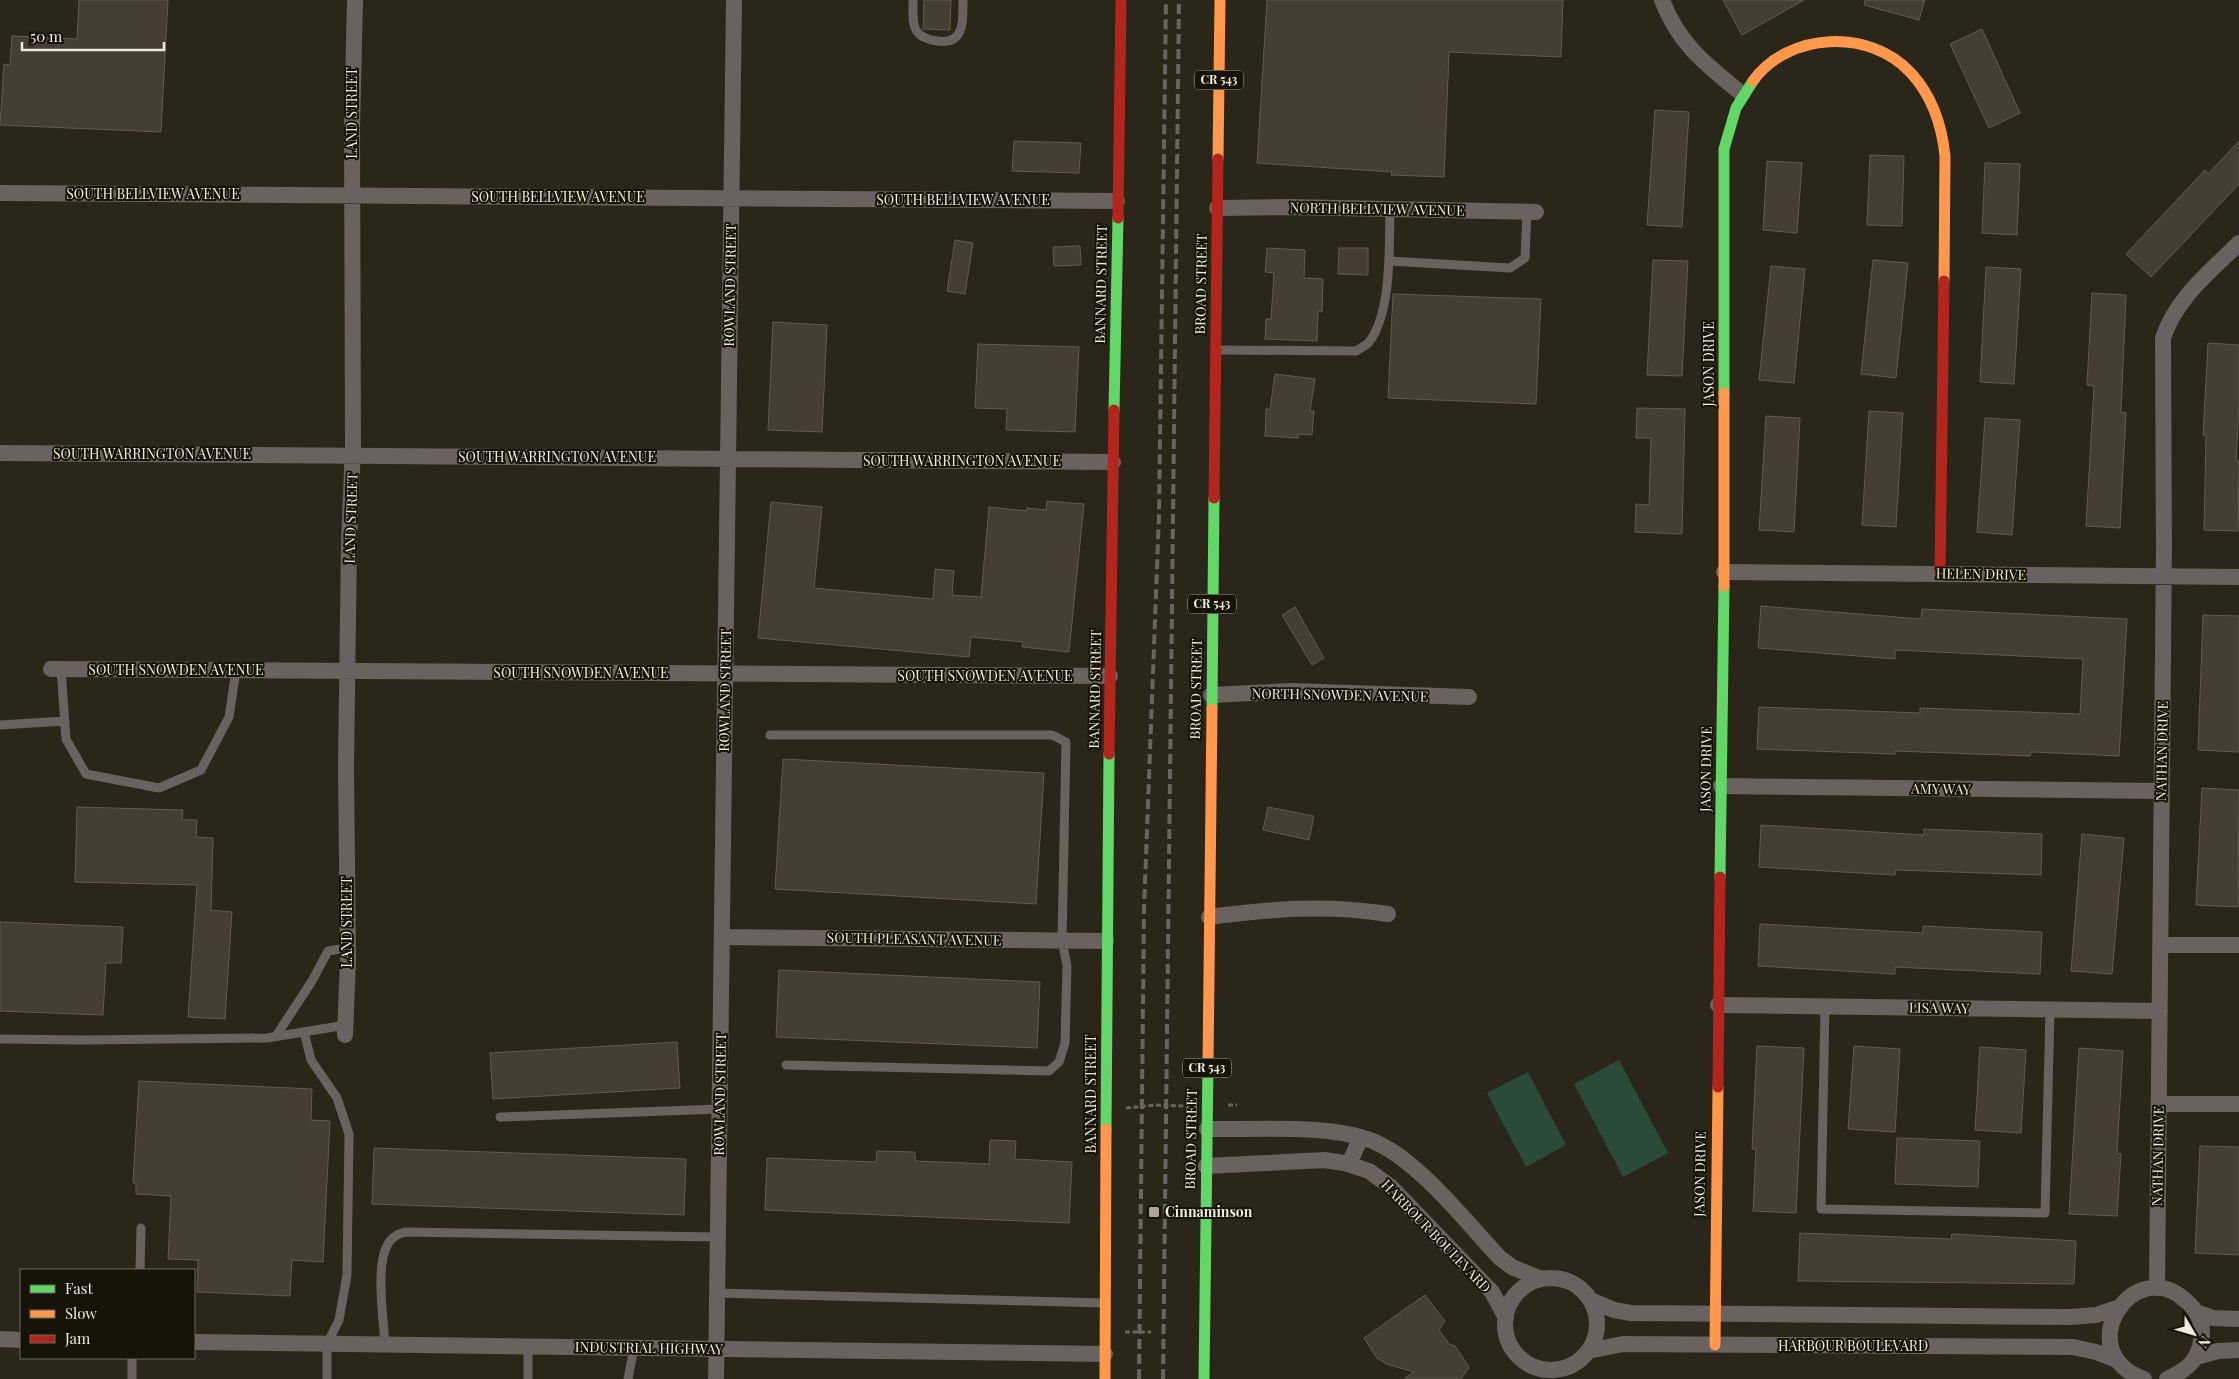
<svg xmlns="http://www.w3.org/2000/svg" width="2239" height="1379" font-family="'Playfair Display',serif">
	<rect width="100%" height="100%" fill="#2b261a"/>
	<path fill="#2a4b37" d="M1619 1060 1668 1153 1623 1177 1574 1084Z
		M1528 1072 1566 1145 1526 1167 1487 1093Z"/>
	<path fill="#453e32" stroke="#615b51" d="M79 0H168L161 132 0 125 4 64 10 65 12 36 77 39Z
		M924 0H951L950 30 923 29Z
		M1267 0H1563L1561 57 1449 52 1444 177 1391 175 1392 172 1257 163Z
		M1723 0H1804L1742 35Z
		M1865 0H1925L1919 20 1864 5Z
		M1982 29 2020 113 1989 128 1950 44Z
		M1655 110 1689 112 1682 227 1647 225Z
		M1014 141 1081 143 1079 173 1012 171Z
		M2239 141V184L2151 277 2126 254 2205 170 2208 174Z
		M1870 155 1904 156 1902 226 1867 225Z
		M1767 161 1802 163 1797 233 1763 230Z
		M1985 163 2020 164 2017 235 1982 233Z
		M955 240 973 243 965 294 947 291Z
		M1080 246 1081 265 1054 266 1053 247Z
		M1267 248 1305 250 1304 278 1323 279 1322 312 1318 311 1317 341 1265 339 1266 319H1271L1274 273 1265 272Z
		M1339 248H1368V275L1338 274Z
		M1653 260 1688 261 1682 376 1647 375Z
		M1873 260 1908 263 1896 378 1861 374Z
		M1771 266 1805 269 1794 383 1759 380Z
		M1986 267 2021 269 2014 384 1980 382Z
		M2092 293 2126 295 2121 412 2126 413 2120 528 2086 526 2094 386 2087 385Z
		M1393 294 1541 299 1536 404 1388 398Z
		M773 322 827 325 822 432 768 430Z
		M2208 343 2239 345V403L2236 461H2239L2238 531 2204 530 2206 435H2203Z
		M978 344 1079 347 1075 432 1006 430 1007 409 975 408Z
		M1275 374 1315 379 1310 411H1314L1312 435 1298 434V438L1265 436 1266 409H1270Z
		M1637 408 1685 409 1682 534 1635 532 1636 504 1649 505 1651 438H1636Z
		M1869 411 1903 413 1896 527 1862 525Z
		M1766 416 1800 418 1794 532 1759 530Z
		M1985 418 2020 420 2012 535 1977 532Z
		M1047 501 1084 504 1069 652 1022 647 1023 642 971 637 969 657 758 638 771 502 822 507 814 588 933 599 935 569 954 571 952 595 981 597 989 507 1027 511V508L1046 510Z
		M1761 606 1921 619 1922 609 2127 619 2119 756 2056 753 2031 752 2030 756 1895 751V754L1757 749 1759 707 1920 713V708L2080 714 2083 659 1895 650V659L1758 648Z
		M1295 607 1324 658 1312 665 1282 615Z
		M2203 615 2239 616V752L2198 750Z
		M783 759 1044 773 1036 904 775 889Z
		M2202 788 2239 790 2238 907 2196 905Z
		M77 807 183 810 182 820H197L196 837 213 838 211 910 232 912 225 1019 188 1017 197 885 75 882Z
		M1268 807 1314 816 1309 840 1263 830Z
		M1761 825 1924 835V829L2042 834 2041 875 1896 870 1895 875 1759 867Z
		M2082 834 2124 838 2112 974 2071 971Z
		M0 922 123 927 121 963H106L103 1015 0 1011Z
		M1760 924 1923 933V926L2042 932 2040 974 1895 967V974L1758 966Z
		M779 970 1040 982 1037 1048 776 1037Z
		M677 1042 680 1088 493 1099 490 1053Z
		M1757 1046 1804 1048 1796 1213 1753 1211 1756 1149H1752Z
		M1854 1046 1900 1049 1895 1132 1848 1129Z
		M1980 1047 2026 1050 2021 1133 1975 1130Z
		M2079 1048 2123 1051 2117 1153 2121 1154 2117 1216 2069 1214Z
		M139 1081 312 1089 311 1120 330 1121 323 1262 292 1260 290 1296 197 1292 198 1260 168 1259 171 1196 136 1194V1183H133Z
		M1897 1138 1980 1141 1978 1187 1895 1184Z
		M990 1140 1016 1141 1015 1159 1072 1162 1069 1223 765 1210 767 1158 876 1162 877 1151 915 1152V1161L989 1164Z
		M2200 1146 2239 1147V1255L2195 1253Z
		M374 1148 686 1159 684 1215 372 1204Z
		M1800 1233 1951 1239 1952 1234 2076 1241 2074 1284 1798 1281Z
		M1425 1295 1445 1321 1439 1330 1449 1344 1455 1346 1469 1367 1461 1379H1404L1414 1372 1386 1364 1377 1358 1364 1338Z"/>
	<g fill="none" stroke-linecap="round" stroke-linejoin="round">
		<path stroke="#68635c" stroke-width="3" stroke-dasharray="5 2.5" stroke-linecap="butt" d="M1228 1105H1237
			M1126 1108 1156 1105 1187 1106
			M1125 1332H1151"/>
		<path stroke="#69625e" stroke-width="9" d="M913 0C913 23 910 37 937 41 965 45 963 21 963 0
			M1389 261 1510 268 1525 258 1527 212
			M1219 350 1356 351C1360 348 1366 346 1369 342 1392 313 1389 245 1390 209
			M61 669 66 739 86 774 159 788 201 770 229 717 236 670
			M0 725 65 721
			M770 735H1052L1066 742 1062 940 1067 966 1065 1043 1059 1062 1049 1071 786 1065
			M1825 1007 1821 1209 2045 1213 2050 1010
			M304 1032 311 1060 337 1098 349 1134 347 1275 339 1320 327 1344V1379
			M276 1036 312 981 328 951 347 948
			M0 1039 83 1040 267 1038 346 1025
			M500 1117 720 1109
			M140 1270 141 1228
			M717 1293 1105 1303
			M385 1345C384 1320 372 1253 394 1237 397 1234 402 1233 405 1232L718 1237
			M132 1358V1379
			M528 1379V1347
			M628 1379 634 1348"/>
		<path stroke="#69625e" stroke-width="16" d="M1662 0C1679 45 1707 65 1742 94
			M0 193 1117 201
			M1217 208 1289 207 1536 212
			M0 453 1113 462
			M1724 572 2239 577
			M51 669 1110 676
			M1211 695 1292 691 1469 697
			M1721 786 2162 791
			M1209 917C1273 909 1324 904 1388 914
			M722 937 1106 941
			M2160 945H2239
			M1718 1005 2160 1011
			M345 1035 348 960 346 766 349 542 353 447 352 128 355 0
			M2159 1104H2239
			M1207 1129C1255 1130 1337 1123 1379 1144 1421 1164 1467 1223 1500 1258L1512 1267 1541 1279
			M1349 1164 1361 1137
			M1206 1166 1324 1160 1344 1163 1369 1171 1391 1187 1492 1292 1506 1318
			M1505 1324a46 46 0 1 1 92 0a46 46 0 1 1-92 0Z
			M2157 1288 2164 547 2163 338C2176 298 2210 272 2239 243
			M1590 1300 1614 1310 1631 1313 2070 1317 2096 1315 2117 1308
			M2196 1312 2213 1318 2239 1319
			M0 1339 21 1340
			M194 1342 1105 1354
			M1588 1351 1623 1344 2073 1347 2096 1352 2117 1360
			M2196 1357 2218 1351 2239 1350
			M716 1379 734 0
			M2144 1379C2068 1351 2135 1252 2186 1301 2196 1309 2202 1321 2202 1334 2200 1359 2189 1369 2167 1379"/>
		<path stroke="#63d668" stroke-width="11" d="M1724 393V149L1736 108 1753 81
			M1114 410 1118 218
			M1212 709 1214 498
			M1720 877 1724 586
			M1106 1129 1109 754
			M1204 1379 1208 1064"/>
		<path stroke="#ff974d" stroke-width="11" d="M1753 81C1788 32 1870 28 1911 73 1932 96 1942 126 1945 156L1944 281
			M1218 159 1220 0
			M1724 586V393
			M1208 1064 1212 709
			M1715 1345 1718 1087
			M1105 1379 1106 1129"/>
		<path stroke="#b3261e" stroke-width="11" d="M1118 218 1121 0
			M1214 498 1218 159
			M1940 574 1944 281
			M1109 754 1114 410
			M1718 1087 1720 877"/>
		<path stroke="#69645e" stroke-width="4" stroke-dasharray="10 5" stroke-linecap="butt" d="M1139 1379 1144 909 1159 515 1166 0
			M1163 1379 1179 0"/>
	</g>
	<rect fill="#aba699" stroke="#161309" stroke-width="2" x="1148" y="1206" width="12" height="12" rx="2.5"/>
	<g text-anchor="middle" stroke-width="4" stroke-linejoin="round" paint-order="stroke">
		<g fill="#161309" stroke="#afaa9d" stroke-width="1">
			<rect x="1195" y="70.5" width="48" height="19" rx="4"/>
			<rect x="1188" y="594.5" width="48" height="19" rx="4"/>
			<rect x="1183" y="1058.5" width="48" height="19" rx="4"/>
		</g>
		<g font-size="12" font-weight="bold" fill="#f0ebdd">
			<text x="1219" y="84">CR 543</text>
			<text x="1212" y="608">CR 543</text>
			<text x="1207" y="1072">CR 543</text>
		</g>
		<g font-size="14" fill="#f0ebdd" stroke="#161309">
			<text transform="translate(352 113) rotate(-90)" y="5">LAND STREET</text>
			<text x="153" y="199">SOUTH BELLVIEW AVENUE</text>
			<text x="558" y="202">SOUTH BELLVIEW AVENUE</text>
			<text x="963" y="205">SOUTH BELLVIEW AVENUE</text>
			<text transform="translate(1377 209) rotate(1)" y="5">NORTH BELLVIEW AVENUE</text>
			<text transform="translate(1101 284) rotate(-89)" y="5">BANNARD STREET</text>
			<text transform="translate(1201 284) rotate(-89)" y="5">BROAD STREET</text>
			<text transform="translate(730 285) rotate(-89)" y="5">ROWLAND STREET</text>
			<text transform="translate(1709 364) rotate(-90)" y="5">JASON DRIVE</text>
			<text x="152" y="459">SOUTH WARRINGTON AVENUE</text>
			<text x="557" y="462">SOUTH WARRINGTON AVENUE</text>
			<text x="962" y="466">SOUTH WARRINGTON AVENUE</text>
			<text transform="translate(351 518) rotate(-88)" y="5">LAND STREET</text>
			<text transform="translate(1981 574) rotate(1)" y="5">HELEN DRIVE</text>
			<text x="176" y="675">SOUTH SNOWDEN AVENUE</text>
			<text x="581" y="678">SOUTH SNOWDEN AVENUE</text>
			<text x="985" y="681">SOUTH SNOWDEN AVENUE</text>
			<text transform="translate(1095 689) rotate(-89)" y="5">BANNARD STREET</text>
			<text transform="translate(1196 689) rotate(-89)" y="5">BROAD STREET</text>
			<text transform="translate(725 690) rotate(-89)" y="5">ROWLAND STREET</text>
			<text transform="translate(1340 695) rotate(1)" y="5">NORTH SNOWDEN AVENUE</text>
			<text transform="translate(2162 751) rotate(-89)" y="5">NATHAN DRIVE</text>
			<text transform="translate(1706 769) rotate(-89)" y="5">JASON DRIVE</text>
			<text transform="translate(1941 789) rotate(1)" y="5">AMY WAY</text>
			<text transform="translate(347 922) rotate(-90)" y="5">LAND STREET</text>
			<text transform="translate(914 939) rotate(1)" y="5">SOUTH PLEASANT AVENUE</text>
			<text transform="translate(1939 1008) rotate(1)" y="5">LISA WAY</text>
			<text transform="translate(720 1094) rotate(-89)" y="5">ROWLAND STREET</text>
			<text transform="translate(1091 1094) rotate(-90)" y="5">BANNARD STREET</text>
			<text transform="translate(1191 1139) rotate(-89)" y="5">BROAD STREET</text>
			<text transform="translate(2158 1156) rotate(-89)" y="5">NATHAN DRIVE</text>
			<text transform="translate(1700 1174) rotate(-89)" y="5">JASON DRIVE</text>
			<text transform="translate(1436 1236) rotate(46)" y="5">HARBOUR BOULEVARD</text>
			<text x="1853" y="1351">HARBOUR BOULEVARD</text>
			<text transform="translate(649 1348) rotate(1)" y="5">INDUSTRIAL HIGHWAY</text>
		</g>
		<g font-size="14" font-weight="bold" fill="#f0ebdd" stroke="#161309" text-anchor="start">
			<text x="1165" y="1217">Cinnaminson</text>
		</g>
	</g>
	<rect x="20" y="1269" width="175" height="90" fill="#161309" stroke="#6d695e"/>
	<rect x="30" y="1285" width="25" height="8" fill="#63d668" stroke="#6d695e"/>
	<text x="65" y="1294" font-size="15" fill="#f0ebdd">Fast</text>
	<rect x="30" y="1310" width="25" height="8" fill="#ff974d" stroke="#6d695e"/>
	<text x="65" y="1319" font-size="15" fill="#f0ebdd">Slow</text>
	<rect x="30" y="1335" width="25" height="8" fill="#b3261e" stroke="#6d695e"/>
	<text x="65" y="1344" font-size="15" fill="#f0ebdd">Jam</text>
	<g transform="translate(2194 1334) rotate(128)" stroke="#161309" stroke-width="4" paint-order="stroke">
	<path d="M0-4L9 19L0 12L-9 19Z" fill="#f0ebdd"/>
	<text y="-8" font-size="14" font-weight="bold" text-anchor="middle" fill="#f0ebdd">N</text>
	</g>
	<path d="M22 42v8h142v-8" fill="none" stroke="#f0ebdd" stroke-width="2.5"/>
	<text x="30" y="42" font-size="15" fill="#f0ebdd" stroke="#161309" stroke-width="4" paint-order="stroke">50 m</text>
</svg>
